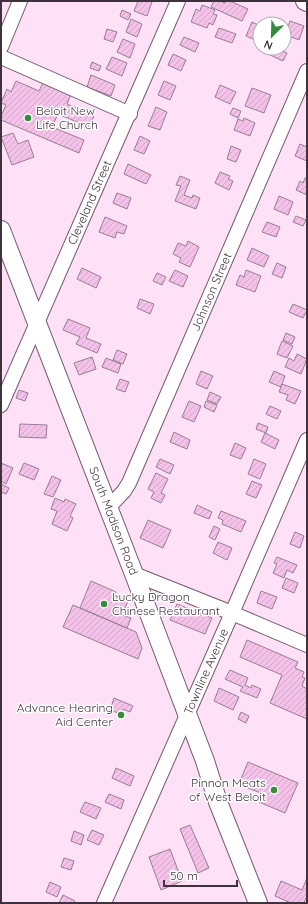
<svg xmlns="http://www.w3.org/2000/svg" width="308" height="904" font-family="Quicksand,sans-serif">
	<defs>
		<pattern id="building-hatch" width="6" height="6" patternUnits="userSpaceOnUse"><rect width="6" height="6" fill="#f4c2e9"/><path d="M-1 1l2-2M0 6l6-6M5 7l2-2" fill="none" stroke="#d2a7c9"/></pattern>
	</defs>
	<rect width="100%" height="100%" fill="#fee0f7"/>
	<path fill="url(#building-hatch)" stroke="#987d92" d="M138 1H148L152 2 147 16 134 11Z
		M214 1H220L225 3 226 1H230L248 9 242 21 211 7Z
		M202 5 215 10 213 14 217 15 213 25 209 23 207 28 191 22 196 9 200 11Z
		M122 10 131 14 128 20 120 16Z
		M131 19 142 24 137 37 126 32Z
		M290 21 304 26 299 40 289 36 291 32 287 30Z
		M252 22 260 26V42L246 36Z
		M219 28 236 34 232 43 215 37Z
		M107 29 117 32 113 42 104 39Z
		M184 37 199 43 195 52 180 45Z
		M123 39 135 44 130 58 117 52Z
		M271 48H277L287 53 283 61 268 54Z
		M173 54 186 60 181 71 168 65Z
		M112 57 127 63 122 76 106 69Z
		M92 62 101 66 99 71 90 68Z
		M91 75 115 85 111 96 87 87Z
		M16 81 39 91 43 83 71 94 67 104 94 116 89 127 58 114 52 127 84 140 79 153 1 120V116L6 105 1 103 7 89 11 92Z
		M164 81 176 86 170 100 158 95Z
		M220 85 236 92 230 104 215 97Z
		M252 88 271 95 264 113 245 106Z
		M156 107 167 112 160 130 148 126Z
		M233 108 241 111 238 118 230 114Z
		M244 118 255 123 250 136 234 130 238 119 243 121Z
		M13 133 18 144 28 140 34 157 12 165 1 137Z
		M140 136 150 141 144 154 134 150Z
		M300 144 307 147V161L295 156Z
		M231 146 241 150 236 162 227 159Z
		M128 164 151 175 146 184 124 174Z
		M220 172 230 176 228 179 233 181 229 190 215 183Z
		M180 176 190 180 184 195 192 198 193 195 200 198 196 209 175 201 181 186 176 185Z
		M305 178 307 179V195L296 190 300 181 303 183Z
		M117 193 131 198 127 209 113 203Z
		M279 196 293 202 288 215 274 209Z
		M296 216 306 220 303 226 293 222Z
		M105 217 127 226 124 234 117 232 115 238 99 232Z
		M267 222 280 227 276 237 262 232Z
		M188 241 199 247 190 267 179 262 181 258 173 254 178 243 186 246Z
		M252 248 269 256 264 267 247 260Z
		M277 263 286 267 282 278 272 274Z
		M82 268 101 277 96 288 77 279Z
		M175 270 188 276 183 287 169 281Z
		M246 270 261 276 255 292 236 285 240 275 244 277Z
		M157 273 166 277 162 285 153 281Z
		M140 299 154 304 150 314 137 308Z
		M293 304 307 310 303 318 289 312Z
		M68 319 90 328 86 338 101 344 97 353 76 344 80 337 63 330Z
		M286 333 295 337 292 344 283 340Z
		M282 341 293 346 287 358 277 354Z
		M117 350 127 354 123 364 113 360Z
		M297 354 307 359 301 374 285 367 289 358 294 361Z
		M92 357 96 369 79 375 74 363Z
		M106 358 121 364 118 373 102 367Z
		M201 371 213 376 207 389 196 384Z
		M274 371 285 376 281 387 269 382Z
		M120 379 129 382 125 392 116 389Z
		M282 384 301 391 295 404 286 400 288 395 279 392Z
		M19 390 28 393 25 401 16 398Z
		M210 392 221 397 217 404 207 400Z
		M189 401 201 406 194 422 182 417Z
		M206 401 217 405 214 412 204 407Z
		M270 406 281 411 277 419 266 414Z
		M258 423 268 427 266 433 256 429Z
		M20 424 47 425 46 438 19 437Z
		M174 432 190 440 187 449 170 442Z
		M265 433 279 440 275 449 261 442Z
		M235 443 246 448 241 459 230 455Z
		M160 459 174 465 170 474 156 467Z
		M254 459 266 464 260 479 248 474Z
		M1 463 13 468 6 484 1 481Z
		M24 463 39 469 34 480 19 474Z
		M156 473 168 479 161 493 165 495 161 503 151 498 154 492 148 489Z
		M52 476 61 480 53 497 44 494Z
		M252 481 262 485 256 498 246 494Z
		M1 484 9 488 6 494 1 492Z
		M55 498 64 502 65 499 76 504 70 516 73 518 67 531 52 524 57 511 51 509Z
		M197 505 212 512 209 519 194 513Z
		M221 511 246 521 241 532 222 524 223 520 218 518Z
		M148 520 171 530 163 548 140 538Z
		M214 526 220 529 215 540 209 537Z
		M295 532 304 536 300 548 290 544Z
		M218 542 232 548 227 560 213 553Z
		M277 557 297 565 293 573 287 570 284 578 273 573 277 564 274 563Z
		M286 578 298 583 294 593 282 588Z
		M91 581 116 592 114 595 128 601 122 615 131 618 127 628 80 608Z
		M261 591 277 597 272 609 257 603Z
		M177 604 212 618 205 634 170 620Z
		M73 605 136 632 142 648 138 659 63 627Z
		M247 640 298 662 295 668 304 672 302 677 305 678 302 686 307 689V719L270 703 282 675 240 657Z
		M230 670 248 678 245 685 251 688 252 685 261 689 257 698 240 691 243 687 225 679Z
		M219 688 239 697 233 710 214 701Z
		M114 698 133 706 130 712 123 709 121 714 110 710Z
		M241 712 249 716 246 723 238 719Z
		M248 762 298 783 285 813 259 802 263 794 243 786 240 781Z
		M116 768 134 776 130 786 112 778Z
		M109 794 124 800 121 809 105 802Z
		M85 802 101 808 96 819 80 812Z
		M190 825 209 868 198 873 180 829Z
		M92 830 104 835 99 845 87 840Z
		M74 831 84 835 81 845 71 841Z
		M170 849 182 881 161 890 149 857Z
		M64 858 74 861 71 870 61 867Z
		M307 878V899L306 898 304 903H291L275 896 281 881 302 890Z
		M50 882 61 887 57 897 46 892Z
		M63 895 75 901 74 903H59Z"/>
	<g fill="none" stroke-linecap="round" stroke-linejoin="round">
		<g stroke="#73596d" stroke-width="16">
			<g id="minor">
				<path d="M1 47 20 1"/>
				<path d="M1 57 130 114"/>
				<path id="s1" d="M1 405C59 270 120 136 178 1"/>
				<path id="s2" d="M108 508 124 491 129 483 307 71"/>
				<path d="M134 574 232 613 307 645"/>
				<path id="s3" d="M104 903 232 613 307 440"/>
			</g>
		</g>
		<g stroke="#73596d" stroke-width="20">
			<g id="major">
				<path d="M305 1 307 2"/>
				<path id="s4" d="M1 230 134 574 205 761 218 802 258 903"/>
			</g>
		</g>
		<use href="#minor" stroke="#fff" stroke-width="14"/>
		<use href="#major" stroke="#fff" stroke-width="18"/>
	</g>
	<g fill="#338b3b" stroke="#fff" stroke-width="1.5">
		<circle cx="28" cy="118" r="4"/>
		<circle cx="104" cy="604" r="4"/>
		<circle cx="121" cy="715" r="4"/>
		<circle cx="274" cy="790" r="4"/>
	</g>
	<g text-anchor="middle" stroke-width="3" stroke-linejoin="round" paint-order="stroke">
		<g font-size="12" fill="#3e333c" stroke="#fff" text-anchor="start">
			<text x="36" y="115">Beloit New<tspan x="36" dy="14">Life Church</tspan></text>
			<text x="112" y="601">Lucky Dragon<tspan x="112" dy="14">Chinese Restaurant</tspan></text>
			<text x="113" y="712" text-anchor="end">Advance Hearing<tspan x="113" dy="14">Aid Center</tspan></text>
			<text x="266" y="787" text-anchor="end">Pinnon Meats<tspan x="266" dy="14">of West Beloit</tspan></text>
		</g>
		<g font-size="12" fill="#3e333c" stroke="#fff">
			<text dy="4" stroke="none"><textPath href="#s1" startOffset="221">Cleveland Street</textPath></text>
			<text dy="4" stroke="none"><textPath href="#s2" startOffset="241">Johnson Street</textPath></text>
			<text dy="4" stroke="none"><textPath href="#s4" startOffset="312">South Madison Road</textPath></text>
			<text dy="4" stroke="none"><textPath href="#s3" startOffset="253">Townline Avenue</textPath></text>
		</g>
	</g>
	<rect width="308" height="904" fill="none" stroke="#3e333c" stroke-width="4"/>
	<g transform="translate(272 36) rotate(203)"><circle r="19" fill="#ffffff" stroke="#b2adb1"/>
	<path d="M0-3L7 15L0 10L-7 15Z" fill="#338b3b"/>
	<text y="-6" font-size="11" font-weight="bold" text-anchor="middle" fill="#3e333c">N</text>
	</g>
	<path d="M164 880v6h73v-6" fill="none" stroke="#3e333c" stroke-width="2"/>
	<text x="170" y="880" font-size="12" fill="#3e333c" stroke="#ffffff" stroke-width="3" paint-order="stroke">50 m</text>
</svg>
